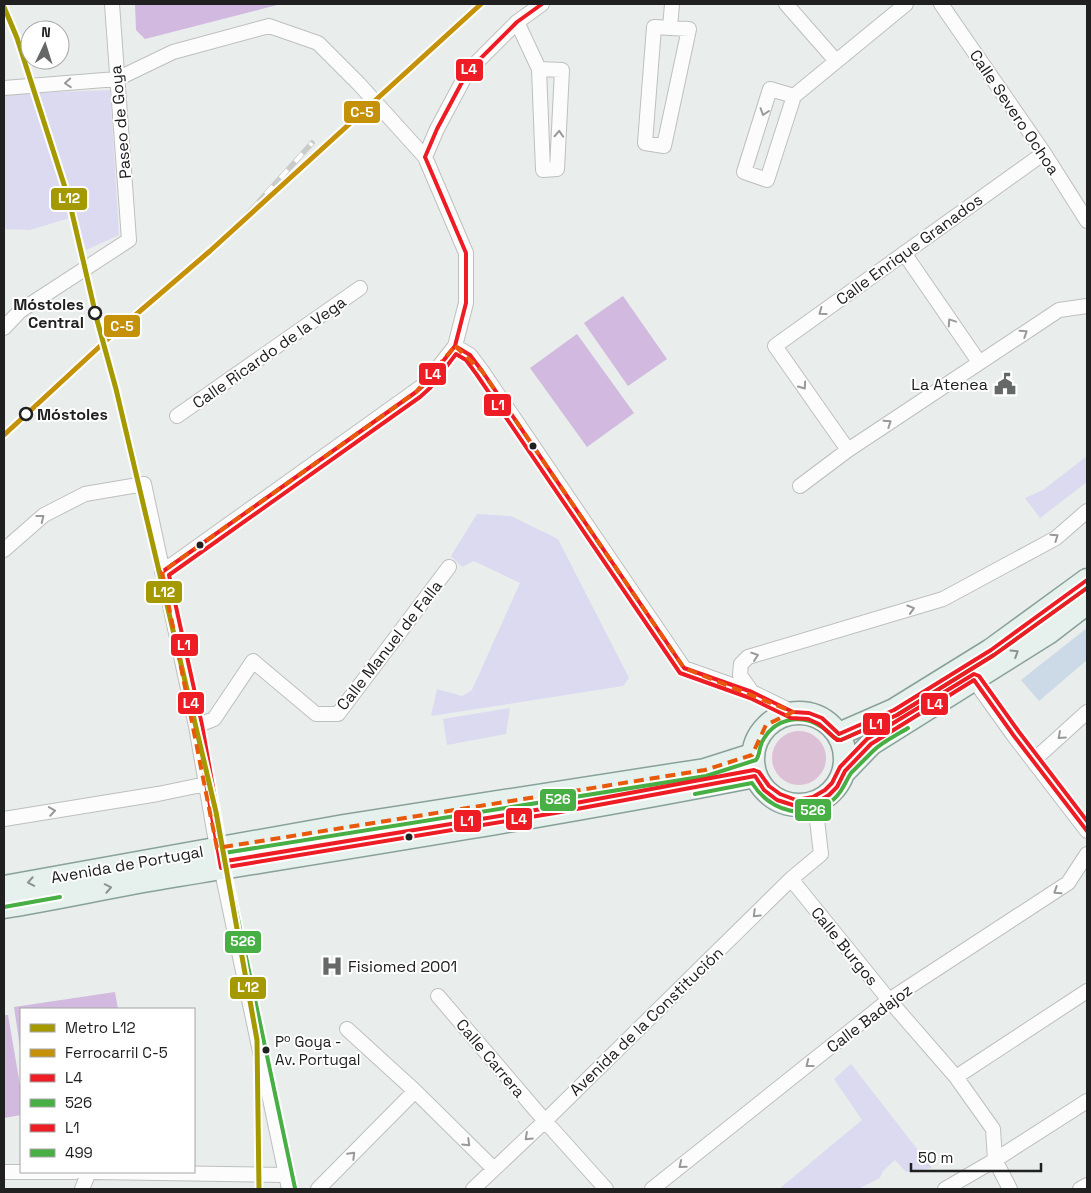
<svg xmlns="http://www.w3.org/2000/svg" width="1091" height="1193" font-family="'Space Grotesk',sans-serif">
	<rect width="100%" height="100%" fill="#e9edec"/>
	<path fill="#ccd9e7" d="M1087 628V660L1039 701 1021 680Z"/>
	<path fill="#dbdaf0" d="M110 90 119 235 86 250 76 216 30 230 4 229V94Z
		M1087 456V482L1040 518 1025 498 1043 490Z
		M477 514 511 516 558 539 629 678 623 686 431 716 437 689 462 696 472 690 520 583 474 561 462 567 451 556Z
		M510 708 506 734 447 745 443 719Z
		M851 1064 932 1168 906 1172 895 1160 883 1171 880 1178 858 1189H779L862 1120 834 1079Z"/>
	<path fill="#d1b9df" d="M135 4H281L145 39 136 30Z
		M623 296 667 359 628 386 584 323Z
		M577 334 634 413 587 447 530 368Z
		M115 992 118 1009H21V1054L14 1007Z
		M4 1015H8L21 1091V1115L4 1118Z"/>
	<path fill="#dcc0d5" d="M772 758a27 27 0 1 1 54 0a27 27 0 1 1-54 0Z"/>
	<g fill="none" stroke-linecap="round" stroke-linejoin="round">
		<g stroke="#bebfbf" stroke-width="16">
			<path id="street" d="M786 4 836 61
				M941 4 1044 153 1087 221
				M517 22 539 69 543 170 557 169 562 70 539 69
				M654 27 689 29 664 146 645 143Z
				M670 28 672 4
				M4 88 117 79 173 52 269 26 318 43 359 84 425 157 466 253V303L455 346 425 384 162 572
				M794 96 770 89 744 172 767 180 794 96 906 4
				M425 157 437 129 468 71 517 22 542 4
				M904 253 979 362
				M4 328 20 311 129 240 112 4
				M455 346 470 355 482 371 684 668 752 692 793 712
				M177 416 360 288
				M848 450 775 346 1044 153
				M800 486 848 450 1059 310 1087 306
				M4 550 44 515 85 494 144 484 196 726 217 848 289 1189
				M974 680 1014 736 1087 831
				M752 692 740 675 741 664 748 657 943 599 1056 538 1087 511
				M196 726 214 719 253 661 316 714H338L449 567
				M1034 760 1087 712
				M4 819 158 794 206 784
				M791 879 889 1000 956 1077 993 1129 995 1160 1010 1189
				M438 996 545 1121 606 1189
				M347 1029 415 1091
				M956 1077 1087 991
				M4 1172H75
				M94 1172 285 1175
				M82 1189 89 1172
				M318 1189 415 1091 494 1169
				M473 1189 545 1121 791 879 821 854 815 803
				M652 1189 889 1000 1068 883 1087 854
				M945 1189 995 1160 1087 1101
				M1080 1189 1087 1185"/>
		</g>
		<g stroke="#88a19a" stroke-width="25">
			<path id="primary" d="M753 759a46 46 0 1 1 92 0a46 46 0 1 1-92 0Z
				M839 734 894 710 991 650 1087 580
				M845 771 871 744 1048 633 1087 603
				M4 887 344 826 705 770 752 755
				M4 907C60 898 117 885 173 876 367 844 562 814 755 776"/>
		</g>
		<use href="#street" stroke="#fcfcfc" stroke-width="14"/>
		<use href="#primary" stroke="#e6f0ec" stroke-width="22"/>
		<g stroke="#cacbcb" stroke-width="5.5">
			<path id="rail" d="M236 227 312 143"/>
		</g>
		<use href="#rail" stroke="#fff" stroke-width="4" stroke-dasharray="11" stroke-linecap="butt"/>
		<g stroke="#fff" stroke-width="8">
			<path id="bus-1" d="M425 157 466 253V303L455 346 425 384 416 392 162 572 196 726 221 868 555 813 755 776 764 790 777 800 796 806 815 803 829 795 837 787 845 771 871 744 974 680 1014 736 1087 831
				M425 157 437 129 468 71 517 22 542 4
				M455 346 470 355 482 371 684 668 752 692 793 712 809 713 822 718 839 734 894 710 991 650 1087 580"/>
		</g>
		<g stroke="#fff" stroke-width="8">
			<path id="bus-2" d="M695 794 752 783C770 811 807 823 834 799 843 791 845 782 851 773 858 766 866 758 873 751 882 742 897 735 908 728
				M295 1188 224 853 706 776 756 760C760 755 759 748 762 742 774 718 801 713 822 727 829 731 833 740 841 740L897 715 994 655 1087 588"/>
		</g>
		<g stroke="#fff" stroke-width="8">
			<path id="bus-3" d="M1087 588 994 655 897 715 841 740H837L819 724 808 719 791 718 750 698 680 673 477 375 466 360 456 354 430 388 420 397 169 575 202 725 226 861 554 807 754 770 759 772 769 786 780 794 796 800 813 797 825 790 832 783 840 767 867 739 974 674 979 676 1019 732 1087 821"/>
		</g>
		<g stroke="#fff" stroke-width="8">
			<path id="bus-4" d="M4 907 60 897"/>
		</g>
		<use href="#bus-1" stroke="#ee1c25" stroke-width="4"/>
		<use href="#bus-2" stroke="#48af45" stroke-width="4"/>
		<use href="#bus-3" stroke="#ee1c25" stroke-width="4"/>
		<use href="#bus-4" stroke="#48af45" stroke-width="4"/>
		<g stroke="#fff" stroke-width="9">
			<path id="rail-1" d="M4 435 111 336 210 251 481 4"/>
		</g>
		<use href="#rail-1" stroke="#c49108" stroke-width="5"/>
		<g stroke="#fff" stroke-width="9">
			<path id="metro-1" d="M4 7 17 38 69 200 97 320 116 389 216 812 257 1040 259 1189"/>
		</g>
		<use href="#metro-1" stroke="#a49a00" stroke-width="5"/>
	</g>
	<defs><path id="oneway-chevron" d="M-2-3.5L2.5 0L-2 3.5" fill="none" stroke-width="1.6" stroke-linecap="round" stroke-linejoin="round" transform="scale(1.25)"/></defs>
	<g stroke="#999">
		<use href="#oneway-chevron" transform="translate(68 83) rotate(176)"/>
		<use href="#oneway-chevron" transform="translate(764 112) rotate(108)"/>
		<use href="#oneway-chevron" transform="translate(559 134) rotate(-87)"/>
		<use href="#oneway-chevron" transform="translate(822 312) rotate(144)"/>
		<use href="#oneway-chevron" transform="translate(951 322) rotate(-124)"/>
		<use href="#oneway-chevron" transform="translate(1024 333) rotate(-33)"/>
		<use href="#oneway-chevron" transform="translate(803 386) rotate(55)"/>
		<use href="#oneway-chevron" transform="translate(888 423) rotate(-34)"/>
		<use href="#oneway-chevron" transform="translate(41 518) rotate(-38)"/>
		<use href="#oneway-chevron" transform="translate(1055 537) rotate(-35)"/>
		<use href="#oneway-chevron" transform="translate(911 609) rotate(-17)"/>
		<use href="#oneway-chevron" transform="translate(755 656) rotate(-19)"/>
		<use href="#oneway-chevron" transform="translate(1061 736) rotate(138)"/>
		<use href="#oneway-chevron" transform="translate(52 811) rotate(-9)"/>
		<use href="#oneway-chevron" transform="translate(1057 891) rotate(147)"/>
		<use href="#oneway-chevron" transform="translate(756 914) rotate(136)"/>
		<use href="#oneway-chevron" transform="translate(809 1064) rotate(142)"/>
		<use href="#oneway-chevron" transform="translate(528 1137) rotate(137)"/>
		<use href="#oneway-chevron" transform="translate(467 1143) rotate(44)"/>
		<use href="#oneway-chevron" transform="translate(352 1155) rotate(-45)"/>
		<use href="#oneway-chevron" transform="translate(682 1165) rotate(141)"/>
	</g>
	<g stroke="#8d9290">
		<use href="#oneway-chevron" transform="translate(1015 653) rotate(-32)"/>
		<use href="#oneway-chevron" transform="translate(31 882) rotate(170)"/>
		<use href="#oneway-chevron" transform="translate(108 888) rotate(-11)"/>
	</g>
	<path fill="none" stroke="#e8590c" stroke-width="4" stroke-dasharray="10 6" stroke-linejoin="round" d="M455 346 482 371 684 668 793 712 766 725 752 755 705 770 217 848 162 572 416 392Z"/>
	<defs>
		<g id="civic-bare" transform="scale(1.725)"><path d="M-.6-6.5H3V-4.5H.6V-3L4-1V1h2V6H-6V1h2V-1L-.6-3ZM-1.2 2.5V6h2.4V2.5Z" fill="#666867" stroke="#fff" stroke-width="2.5" paint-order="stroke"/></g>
		<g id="hospital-bare" transform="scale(1.725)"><path d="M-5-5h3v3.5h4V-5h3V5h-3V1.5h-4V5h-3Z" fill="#666867" stroke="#fff" stroke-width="2.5" paint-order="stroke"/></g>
	</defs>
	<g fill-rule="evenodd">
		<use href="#civic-bare" x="1005" y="384"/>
		<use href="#hospital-bare" x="332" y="966"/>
	</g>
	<g fill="#fff" stroke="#202020" stroke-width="2.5">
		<circle cx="95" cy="313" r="6"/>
		<circle cx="26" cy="414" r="6"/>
	</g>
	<g fill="#202020" stroke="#fff" stroke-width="2">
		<circle cx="533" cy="446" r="4.5"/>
		<circle cx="200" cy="545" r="4.5"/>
		<circle cx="409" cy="837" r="4.5"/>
		<circle cx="266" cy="1050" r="4.5"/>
	</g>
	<g text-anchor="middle" stroke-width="4" stroke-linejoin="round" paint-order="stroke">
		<g font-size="15" fill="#202020" stroke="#fff" text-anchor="start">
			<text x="275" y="1047">Pº Goya -<tspan x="275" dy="18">Av. Portugal</tspan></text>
		</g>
		<g font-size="16" fill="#202020" stroke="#fff">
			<text transform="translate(1015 112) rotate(56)" y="6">Calle Severo Ochoa</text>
			<text transform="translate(120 122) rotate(-95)" y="6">Paseo de Goya</text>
			<text transform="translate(909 249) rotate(-36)" y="6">Calle Enrique Granados</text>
			<text transform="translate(269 352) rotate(-35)" y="6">Calle Ricardo de la Vega</text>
			<text transform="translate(389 645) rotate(-52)" y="6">Calle Manuel de Falla</text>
			<text transform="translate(127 864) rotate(-10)" y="6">Avenida de Portugal</text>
			<text transform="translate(845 946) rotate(51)" y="6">Calle Burgos</text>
			<text transform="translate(869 1018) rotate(-37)" y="6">Calle Badajoz</text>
			<text transform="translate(646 1021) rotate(-44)" y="6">Avenida de la Constitución</text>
			<text transform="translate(491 1058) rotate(50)" y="6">Calle Carrera</text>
		</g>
		<g font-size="16" font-weight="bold" fill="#202020" stroke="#fff" text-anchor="end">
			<text x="84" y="310">Móstoles<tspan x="84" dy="18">Central</tspan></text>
			<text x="37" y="420" text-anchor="start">Móstoles</text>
		</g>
		<g font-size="16" fill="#202020" stroke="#fff" text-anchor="end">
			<text x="988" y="390">La Atenea</text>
			<text x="348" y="972" text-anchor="start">Fisiomed 2001</text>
		</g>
	</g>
	<g stroke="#fff" stroke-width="2">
		<rect x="455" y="58" width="29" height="24" rx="5" fill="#ee1c25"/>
		<rect x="343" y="100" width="38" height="24" rx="5" fill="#c49108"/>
		<rect x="50" y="187" width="38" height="24" rx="5" fill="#a49a00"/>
		<rect x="103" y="314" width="38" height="24" rx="5" fill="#c49108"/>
		<rect x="418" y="362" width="29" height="24" rx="5" fill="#ee1c25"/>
		<rect x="483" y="393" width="29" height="24" rx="5" fill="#ee1c25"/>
		<rect x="145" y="580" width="38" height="24" rx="5" fill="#a49a00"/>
		<rect x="170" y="633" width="29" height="24" rx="5" fill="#ee1c25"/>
		<rect x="177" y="691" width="28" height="24" rx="5" fill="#ee1c25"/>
		<rect x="920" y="692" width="29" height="24" rx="5" fill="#ee1c25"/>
		<rect x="862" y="712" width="29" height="24" rx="5" fill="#ee1c25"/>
		<rect x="539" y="788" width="38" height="24" rx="5" fill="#48af45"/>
		<rect x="794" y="798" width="38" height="24" rx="5" fill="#48af45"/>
		<rect x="505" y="807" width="28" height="24" rx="5" fill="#ee1c25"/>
		<rect x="453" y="809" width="29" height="24" rx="5" fill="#ee1c25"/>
		<rect x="224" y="930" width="38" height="24" rx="5" fill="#48af45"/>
		<rect x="229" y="976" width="38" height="24" rx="5" fill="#a49a00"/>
	</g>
	<g font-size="14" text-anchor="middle" font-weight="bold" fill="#fff">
		<text x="469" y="74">L4</text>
		<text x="362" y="117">C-5</text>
		<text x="69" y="203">L12</text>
		<text x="122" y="331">C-5</text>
		<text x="433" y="379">L4</text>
		<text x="498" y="410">L1</text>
		<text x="164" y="597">L12</text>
		<text x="184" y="650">L1</text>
		<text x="191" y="708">L4</text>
		<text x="935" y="709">L4</text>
		<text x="876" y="729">L1</text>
		<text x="558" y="804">526</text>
		<text x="813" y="815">526</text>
		<text x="519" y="824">L4</text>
		<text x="467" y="826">L1</text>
		<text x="243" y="946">526</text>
		<text x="248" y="992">L12</text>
	</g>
	<rect width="1091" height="1193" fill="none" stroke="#202020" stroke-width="10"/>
	<rect x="20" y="1008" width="175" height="165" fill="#ffffff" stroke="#a6a6a6"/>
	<rect x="30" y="1024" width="25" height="8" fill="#a49a00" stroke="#a6a6a6"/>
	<text x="65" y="1033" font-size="15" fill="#202020">Metro L12</text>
	<rect x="30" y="1049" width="25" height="8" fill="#c49108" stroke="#a6a6a6"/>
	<text x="65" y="1058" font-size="15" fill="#202020">Ferrocarril C-5</text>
	<rect x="30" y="1074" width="25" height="8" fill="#ee1c25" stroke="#a6a6a6"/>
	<text x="65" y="1083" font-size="15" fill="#202020">L4</text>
	<rect x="30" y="1099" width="25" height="8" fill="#48af45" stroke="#a6a6a6"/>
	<text x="65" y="1108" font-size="15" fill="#202020">526</text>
	<rect x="30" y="1124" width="25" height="8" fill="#ee1c25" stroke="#a6a6a6"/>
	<text x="65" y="1133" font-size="15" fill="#202020">L1</text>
	<rect x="30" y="1149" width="25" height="8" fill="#48af45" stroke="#a6a6a6"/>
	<text x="65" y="1158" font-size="15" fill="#202020">499</text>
	<g transform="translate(45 45) rotate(4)"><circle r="24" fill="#ffffff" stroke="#a6a6a6"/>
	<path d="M0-4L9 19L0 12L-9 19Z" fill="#666867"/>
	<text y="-8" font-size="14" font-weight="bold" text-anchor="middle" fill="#202020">N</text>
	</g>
	<path d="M911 1163v8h130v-8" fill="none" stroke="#202020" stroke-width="2.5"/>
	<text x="918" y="1163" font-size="15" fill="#202020" stroke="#ffffff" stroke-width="4" paint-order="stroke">50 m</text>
</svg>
